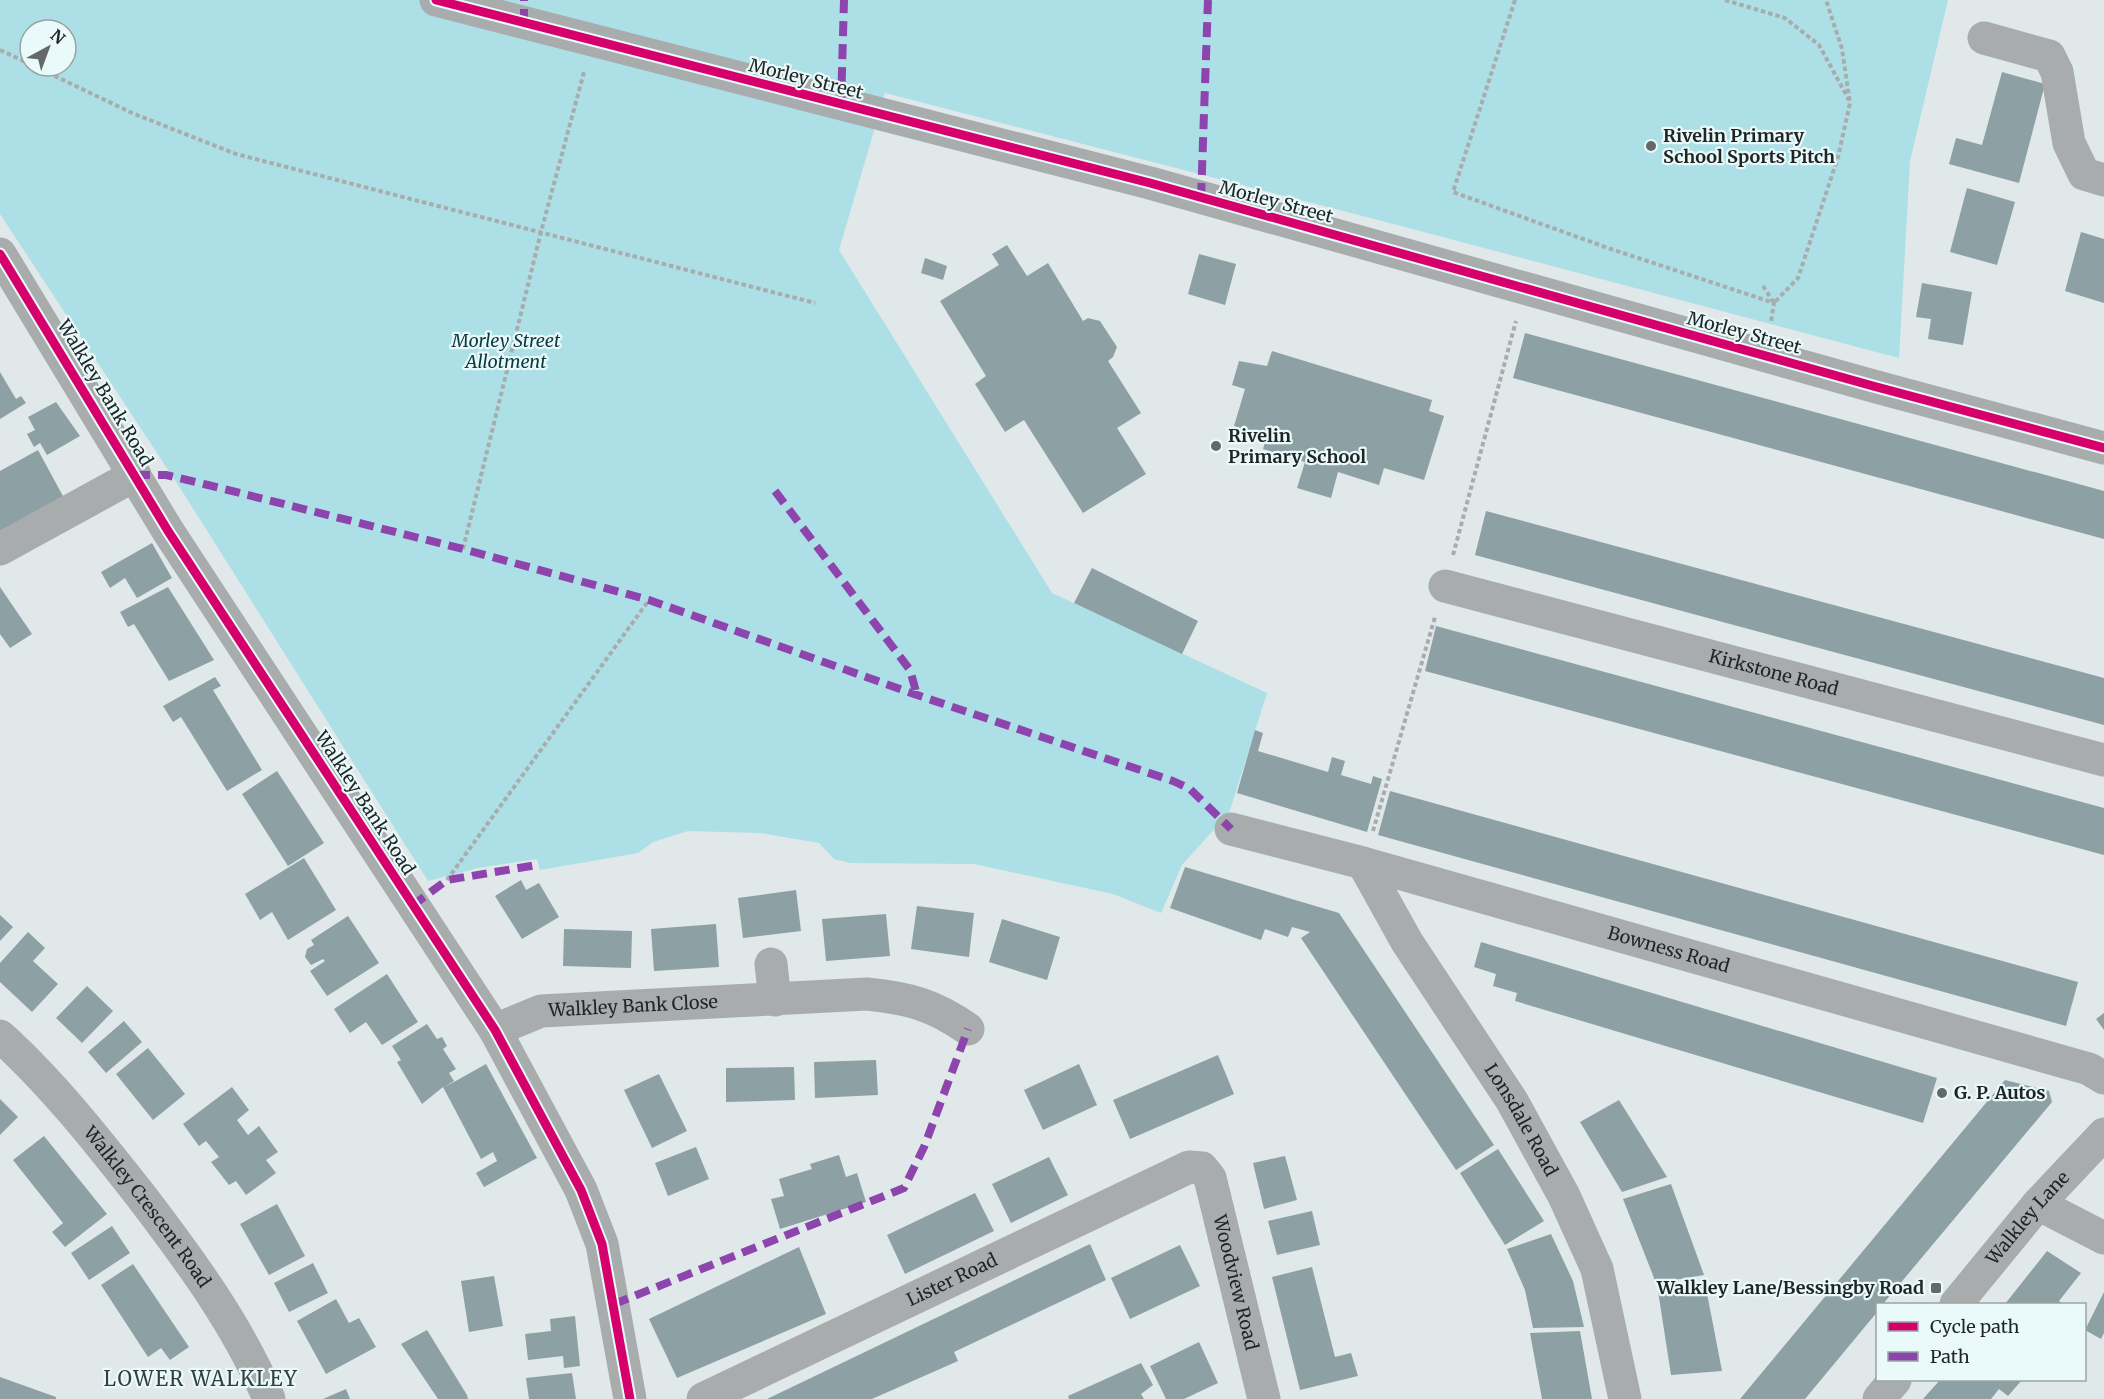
<svg xmlns="http://www.w3.org/2000/svg" width="2104" height="1399" font-family="Merriweather,serif">
	<rect width="100%" height="100%" fill="#e0e8ea"/>
	<path fill="#acdfe6" fill-rule="evenodd" d="M0 0H1948L1910 161 1899 358 1386 222 885 93 839 250 1052 593 1267 693 1229 813 1182 865 1161 913 1113 894 974 864 850 863 834 859 819 843 760 833 688 831 653 842 638 853 540 870 537 859 478 868 428 881 182 491 0 214ZM30 30H66V66H30Z"/>
	<path fill="#8da0a3" d="M2002 72 2045 84 2019 183 1949 164 1956 138 1982 145Z
		M1967 188 2015 202 1997 265 1950 252Z
		M2081 232 2104 239V303L2065 291Z
		M1007 245 1027 276 1048 263 1083 321 1088 318 1100 321 1117 347 1113 357 1108 361 1141 413 1117 428 1146 474 1083 513 1024 420 1005 432 975 384 986 376 940 301 999 265 992 254Z
		M1199 254 1236 264 1225 305 1188 294Z
		M925 258 947 266 943 280 921 273Z
		M1922 283 1972 292 1963 345 1928 339 1931 319 1916 317Z
		M1525 333 2104 491V539L1513 378Z
		M1272 351 1432 400 1429 411 1444 416 1424 480 1384 468 1379 485 1338 472 1331 498 1297 488 1305 462 1263 449 1267 436 1234 426 1245 389 1232 385 1239 361 1267 366Z
		M0 372 16 399 21 396 26 403 0 419Z
		M56 402 80 436 47 455 40 443 34 447 27 434 35 430 28 417Z
		M38 450 64 498 0 533V471Z
		M1486 511 2104 678V725L1475 555Z
		M152 543 172 578 137 598 125 578 110 588 101 572Z
		M1092 568 1198 621 1182 654 1074 603Z
		M0 587 32 634 10 648 0 634Z
		M168 587 214 660 169 681 134 624 128 627 120 612Z
		M1436 626 2104 808V855L1425 671Z
		M215 677 221 686 213 690 262 770 227 791 181 717 173 722 163 706Z
		M1255 730 1263 733 1258 751 1328 772 1332 757 1345 761 1341 775 1371 784 1373 776 1382 779 1367 832 1237 793Z
		M277 771 324 843 288 866 242 794Z
		M1390 791 2078 982 2066 1026 1378 835Z
		M304 858 336 910 288 940 272 912 260 920 245 894Z
		M1185 867 1339 913 1494 1145 1456 1170 1301 938 1310 932 1292 927 1288 937 1265 929 1261 940 1170 908Z
		M521 880 526 890 539 883 559 917 522 939 495 896Z
		M796 890 801 931 743 938 738 898Z
		M917 906 974 913 969 957 911 949Z
		M886 914 890 956 826 961 822 919Z
		M0 915 13 927 0 941Z
		M348 916 379 963 327 996 310 971 325 961 323 959 311 965 305 957 307 949 314 945 311 940Z
		M1002 919 1060 937 1047 980 989 962Z
		M716 924 719 967 654 971 651 929Z
		M564 929 632 931 631 968 563 966Z
		M28 932 45 948 33 961 58 984 32 1012 0 982V963Z
		M1481 942 1937 1078 1923 1123 1515 1001 1517 993 1493 986 1496 974 1474 967Z
		M387 974 418 1022 382 1045 366 1022 350 1033 334 1009Z
		M87 986 113 1011 82 1043 56 1018Z
		M2104 1013V1030L2096 1019Z
		M124 1021 142 1042 106 1073 88 1052Z
		M427 1024 437 1039 442 1037 447 1046 443 1049 456 1069 449 1073 454 1081 445 1087 486 1064 537 1158 484 1187 476 1173 497 1161 493 1152 481 1159 443 1087 422 1104 397 1062 401 1060 392 1046Z
		M148 1048 185 1094 153 1120 116 1074Z
		M1218 1055 1234 1094 1130 1139 1113 1100Z
		M876 1060 878 1095 815 1098 814 1062Z
		M1079 1064 1097 1105 1043 1130 1024 1090Z
		M794 1067 795 1100 726 1102V1068Z
		M659 1074 687 1131 652 1148 624 1090Z
		M2005 1080 2049 1091 2052 1102 1883 1304H1878V1311L1805 1399H1740Z
		M232 1087 249 1110 237 1120 248 1135 259 1126 278 1152 266 1160 276 1173 246 1195 236 1181 229 1185 211 1162 219 1157 206 1141 199 1146 183 1124Z
		M0 1099 18 1117 0 1135Z
		M1619 1100 1667 1177 1622 1192 1580 1122Z
		M44 1136 107 1214 65 1247 52 1232 63 1223 13 1160Z
		M696 1147 709 1179 668 1196 655 1163Z
		M1498 1149 1544 1221 1505 1245 1460 1173Z
		M839 1155 846 1177 857 1173 866 1202 780 1229 771 1199 784 1196 779 1179 812 1169 810 1164Z
		M1285 1156 1297 1200 1264 1209 1253 1163Z
		M1049 1157 1068 1195 1011 1223 992 1184Z
		M1671 1184 1704 1275 1656 1283 1623 1199Z
		M975 1193 994 1231 905 1274 887 1235Z
		M277 1204 305 1256 269 1275 240 1224Z
		M1312 1211 1320 1245 1277 1255 1268 1221Z
		M112 1226 130 1253 89 1280 71 1253Z
		M1551 1234 1573 1281 1584 1327 1533 1328 1525 1290 1507 1249Z
		M1090 1244 1106 1280 954 1352 958 1361 872 1399H767Z
		M1180 1245 1200 1286 1130 1319 1111 1278Z
		M799 1247 826 1314 677 1378 649 1319Z
		M2047 1251 2081 1273 2059 1301 2063 1304H2005Z
		M313 1263 328 1293 289 1312 274 1283Z
		M133 1264 189 1347 170 1360 161 1348 148 1357 101 1285Z
		M1312 1267 1335 1357 1351 1353 1358 1376 1300 1390 1272 1277Z
		M494 1276 503 1326 469 1332 461 1281Z
		M1705 1283 1722 1371 1671 1375 1658 1291Z
		M2104 1292V1333L2101 1339 2085 1330Z
		M336 1299 349 1323 359 1318 376 1347 326 1374 297 1321Z
		M575 1316 580 1366 564 1368 563 1356 528 1360 525 1334 551 1331 550 1319Z
		M427 1330 467 1395 468 1399H438L401 1344Z
		M1580 1331 1592 1399H1542L1530 1333Z
		M1199 1342 1218 1383 1184 1399H1166L1150 1366Z
		M1141 1363 1153 1385 1141 1394 1144 1399H1069L1068 1396Z
		M572 1373 576 1399H529L526 1378Z
		M0 1377 56 1397V1399H0Z
		M1940 1380H2022L2008 1396 1999 1389 1991 1399H1923Z
		M346 1389 350 1399H323Z"/>
	<g fill="none" stroke-linecap="round" stroke-linejoin="round">
		<path stroke="#a9acad" stroke-width="4" stroke-dasharray="4.5 3" stroke-linecap="butt" d="M1515 0 1453 192 1608 248 1774 303 1771 322
			M1725 0 1785 18 1819 45 1849 100
			M0 50 30 64
			M34 66 132 113 236 154 815 303
			M1763 286 1774 303 1798 278 1838 157 1850 103 1842 49 1826 0
			M463 549 541 232 584 72
			M1453 555 1516 321
			M1373 831 1435 617
			M447 880 649 600"/>
		<g stroke="#a8acac" stroke-width="33">
			<path d="M436 0 1150 183 1873 386 2104 448"/>
			<path d="M1984 38 2049 56 2057 72 2069 143 2084 174 2104 180"/>
			<path d="M0 254 168 531 495 1030 581 1190 602 1244 630 1399"/>
			<path d="M0 549 135 475"/>
			<path id="s1" d="M1445 586 2104 760"/>
			<path id="s2" d="M1231 829 1363 863 2089 1069 2104 1078"/>
			<path id="s3" d="M1363 863 1407 942 1512 1101 1564 1196 1597 1269 1625 1399"/>
			<path d="M771 964 775 1000"/>
			<path id="s4" d="M495 1030 541 1011 867 994C908 998 934 1005 968 1029"/>
			<path id="s5" d="M0 1036C52 1083 97 1140 141 1196 189 1259 238 1325 269 1399"/>
			<path d="M2038 1204 2104 1238"/>
			<path id="s6" d="M1956 1304 2038 1204 2104 1134"/>
			<path id="s7" d="M703 1399 1189 1167 1202 1168 1210 1178 1264 1399"/>
			<path d="M1879 1399 1895 1380"/>
		</g>
		<path stroke="#8e44ad" stroke-width="8" stroke-dasharray="15 8" stroke-linecap="butt" d="M524 24V0
			M841 105 844 0
			M1201 198 1208 0
			M135 475H166L208 485 463 549 649 600 917 695 1173 781 1190 789 1231 829
			M775 491 910 670 917 695
			M412 906 447 880 537 865
			M614 1304 904 1188 924 1147 968 1029"/>
		<g stroke="#eaf9fa" stroke-width="13">
			<path id="cycleway" d="M436 0 1150 183 1873 386 2104 448
				M0 254 168 531 495 1030 581 1190 602 1244 630 1399"/>
		</g>
		<use href="#cycleway" stroke="#d6006c" stroke-width="9"/>
	</g>
	<g fill="#636969" stroke="#eaf9fa" stroke-width="2">
		<circle cx="1651" cy="146" r="6"/>
		<circle cx="1216" cy="446" r="6"/>
		<circle cx="1942" cy="1093" r="6"/>
		<rect x="1930" y="1282" width="12" height="12" rx="3"/>
	</g>
	<g text-anchor="middle" stroke-width="4.5" stroke-linejoin="round" paint-order="stroke">
		<g font-size="18" fill="#1f2424" stroke="#eaf9fa">
			<text transform="translate(806 79) rotate(14)" y="6">Morley Street</text>
			<text transform="translate(1276 202) rotate(15)" y="6">Morley Street</text>
			<text transform="translate(1744 333) rotate(15)" y="6">Morley Street</text>
			<text transform="translate(105 393) rotate(59)" y="6">Walkley Bank Road</text>
			<text dy="6" stroke="none"><textPath href="#s1" startOffset="340">Kirkstone Road</textPath></text>
			<text transform="translate(365 803) rotate(57)" y="6">Walkley Bank Road</text>
			<text dy="6" stroke="none"><textPath href="#s2" startOffset="454">Bowness Road</textPath></text>
			<text dy="6" stroke="none"><textPath href="#s4" startOffset="142">Walkley Bank Close</textPath></text>
			<text dy="6" stroke="none"><textPath href="#s3" startOffset="302">Lonsdale Road</textPath></text>
			<text dy="6" stroke="none"><textPath href="#s5" startOffset="226">Walkley Crescent Road</textPath></text>
			<text dy="6" stroke="none"><textPath href="#s6" startOffset="112">Walkley Lane</textPath></text>
			<text dy="6" stroke="none"><textPath href="#s7" startOffset="276">Lister Road</textPath></text>
			<text dy="6" stroke="none"><textPath href="#s7" startOffset="672">Woodview Road</textPath></text>
		</g>
		<g font-size="18" font-weight="bold" fill="#1f2424" stroke="#eaf9fa" text-anchor="start">
			<text x="1663" y="142">Rivelin Primary<tspan x="1663" dy="21">School Sports Pitch</tspan></text>
			<text x="1228" y="442">Rivelin<tspan x="1228" dy="21">Primary School</tspan></text>
			<text x="1954" y="1099">G. P. Autos</text>
			<text x="1924" y="1294" text-anchor="end">Walkley Lane/Bessingby Road</text>
		</g>
		<g font-size="18" font-style="italic" fill="#073b40" stroke="#eaf9fa">
			<text x="506" y="347">Morley Street<tspan x="506" dy="21">Allotment</tspan></text>
		</g>
		<g font-size="20" letter-spacing="1.5" fill="#333f40" stroke="#eaf9fa">
			<text x="201" y="1386">LOWER WALKLEY</text>
		</g>
	</g>
	<rect x="1876" y="1303" width="210" height="78" fill="#eaf9fa" stroke="#99a4a4" stroke-width="1.5"/>
	<rect x="1888" y="1322" width="30" height="9" fill="#d6006c" stroke="#99a4a4" stroke-width="1.5"/>
	<text x="1930" y="1333" font-size="18" fill="#1f2424">Cycle path</text>
	<rect x="1888" y="1352" width="30" height="9" fill="#8e44ad" stroke="#99a4a4" stroke-width="1.5"/>
	<text x="1930" y="1363" font-size="18" fill="#1f2424">Path</text>
	<g transform="translate(48 48) rotate(41)"><circle r="28" fill="#eaf9fa" stroke="#99a4a4" stroke-width="1.5"/>
	<path d="M0-4.5L10 22L0 15L-10 22Z" fill="#636969"/>
	<text y="-9" font-size="16" font-weight="bold" text-anchor="middle" fill="#1f2424">N</text>
	</g>
</svg>
